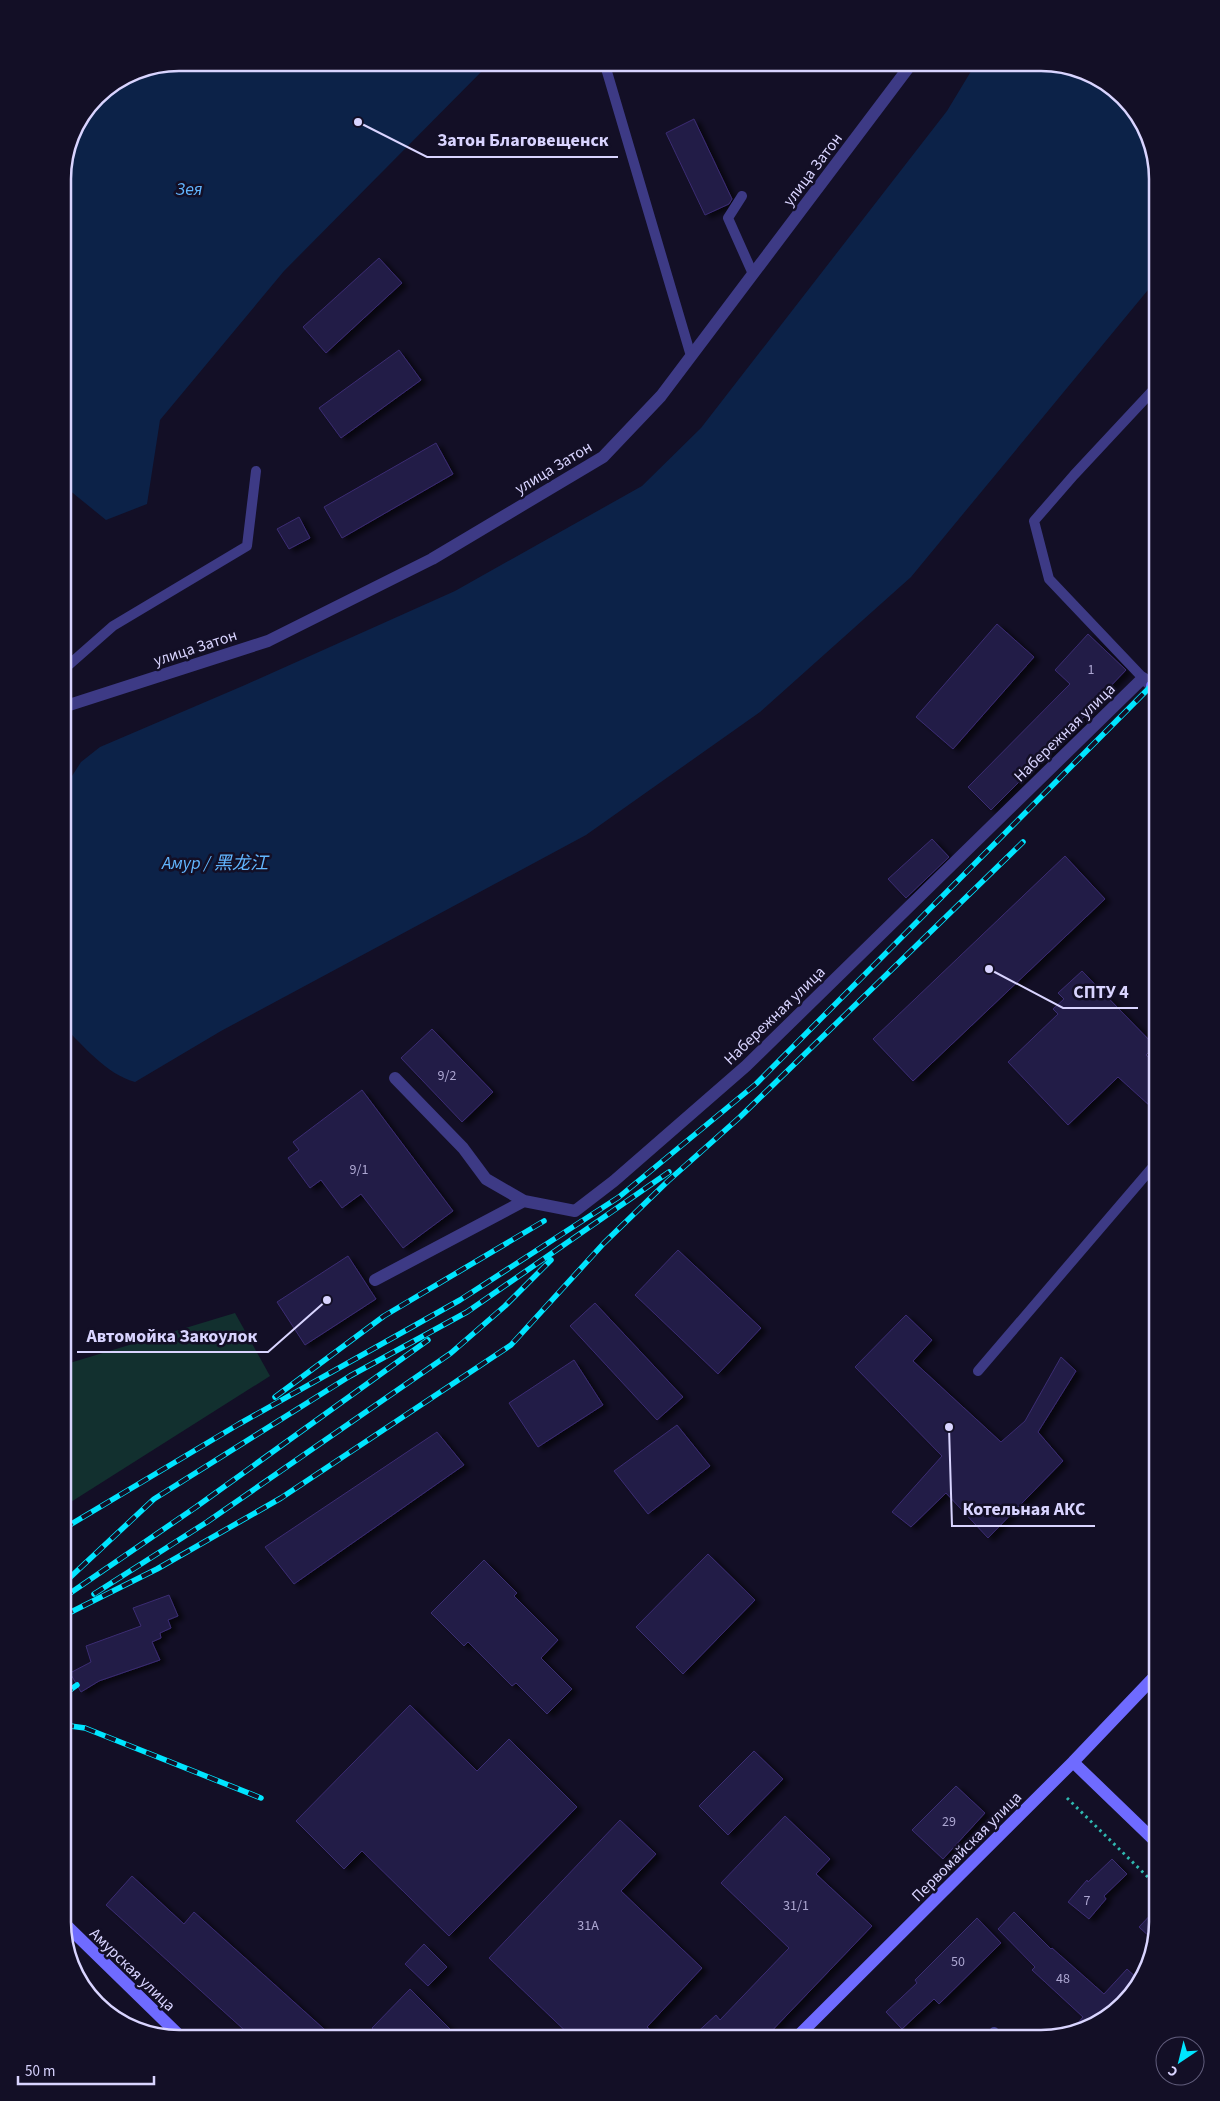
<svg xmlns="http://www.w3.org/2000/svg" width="1220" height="2101" font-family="'Source Sans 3','Noto Sans SC',sans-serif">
	<defs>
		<filter id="shadow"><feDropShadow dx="5.5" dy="3" stdDeviation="2.5" flood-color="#0009"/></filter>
	</defs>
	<rect width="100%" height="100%" fill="#130f26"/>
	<path fill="#12302f" d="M235 1313 270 1376 63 1507V1365Z"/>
	<path fill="#0c2248" d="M179 63H490L284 271 160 420 147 504 106 520 63 485V172L74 128 97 96 135 71Z
		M976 63H1049L1106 82 1146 128 1157 179V279L911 577 760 712 586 835 221 1031 135 1082C106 1074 84 1046 63 1026V790L81 762 100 747 245 685 455 591 642 486 701 428 947 111Z"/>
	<path fill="#241b47" stroke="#3b2d73" filter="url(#shadow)" d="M694 119 732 199 729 204 705 215 666 133Z
		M379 258 402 283 326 353 303 327Z
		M399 350 421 380 341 438 319 408Z
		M436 443 453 474 342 538 324 507Z
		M299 517 310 538 289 549 277 529Z
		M997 624 1034 657 953 749 916 717Z
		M1088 634 1126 670 1087 711 1089 712 991 810 968 787 1070 684 1055 670Z
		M932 839 949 857 906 898 888 879Z
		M1065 856 1105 899 913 1081 873 1039Z
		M1082 971 1155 1046 1146 1055 1158 1066V1098L1150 1106 1118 1077 1068 1125 1008 1062 1058 1014 1053 1009 1064 999 1058 993Z
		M432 1029 493 1092 462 1122 401 1058Z
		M362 1090 453 1211 403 1248 361 1194 342 1208 321 1180 310 1188 288 1158 299 1150 293 1142Z
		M678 1250 761 1328 718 1374 635 1295Z
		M348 1256 376 1299 305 1345 277 1302Z
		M595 1303 683 1397 657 1420 570 1326Z
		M906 1315 932 1340 913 1361 1001 1442 1025 1421 1061 1357 1076 1371 1038 1432 1063 1461 988 1538 946 1493 911 1527 892 1512 942 1456 855 1367Z
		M574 1360 603 1405 538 1447 509 1403Z
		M677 1425 710 1466 648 1514 614 1471Z
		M437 1432 464 1465 294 1584 265 1547Z
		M708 1554 755 1600 683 1674 636 1627Z
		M484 1560 517 1593 514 1596 558 1640 541 1658 572 1689 547 1714 516 1683 512 1686 468 1642 464 1646 431 1613Z
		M169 1595 178 1616 168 1620 171 1628 160 1633 161 1638 152 1642 160 1660 99 1681 81 1692 70 1673 91 1662 86 1646 141 1626 133 1608Z
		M410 1705 477 1771 509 1739 577 1807 449 1936 362 1851 344 1869 296 1821Z
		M754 1751 783 1779 728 1835 699 1806Z
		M956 1786 985 1813 943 1859 912 1830Z
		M785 1816 830 1859 816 1874 872 1926 765 2038H691L716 2015 720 2020 789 1948 721 1883Z
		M620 1820 656 1854 621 1891 702 1968 647 2027 659 2038H573L489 1958Z
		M1112 1859 1127 1874 1104 1896 1106 1899 1089 1919 1068 1902 1087 1880 1088 1882Z
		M132 1876 184 1924 194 1912 334 2038H253L106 1905Z
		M1158 1907V1922L1152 1939 1139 1927Z
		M1014 1912 1051 1949 1052 1948 1104 1994 1127 1969 1140 1981 1138 1986 1092 2027 1070 2032 1083 2017 1032 1970 1035 1967 998 1929Z
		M977 1918 1001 1943 939 2004 934 1999 902 2029 886 2012 917 1983 915 1980Z
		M424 1944 447 1967 428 1986 405 1964Z
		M410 1989 451 2030 443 2038H383L372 2028Z"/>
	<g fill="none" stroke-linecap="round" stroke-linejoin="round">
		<path stroke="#2fb8b0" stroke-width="3" stroke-dasharray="2.5 4" stroke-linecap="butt" d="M1067 1798 1157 1886"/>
		<path stroke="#3d3a85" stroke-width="10" d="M605 65 691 356
			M742 196 728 218 753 274
			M63 670 113 626 247 546 256 471
			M1143 678 1049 579 1034 521 1074 475 1157 386
			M1157 810 1154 779 1157 767
			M978 1371 1157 1162
			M994 2032 999 2038"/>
		<path stroke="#3d3a85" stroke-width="12" d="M63 707 268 641 432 559 603 457 661 396 912 63
			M395 1078 463 1148 486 1179 524 1201 575 1211 614 1181 746 1066 1143 678 1152 686
			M375 1280 524 1201"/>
		<path stroke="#6f6bff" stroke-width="12" d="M1152 686 1157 690
			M1073 1762 1157 1843
			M63 1922 182 2038
			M796 2038 1073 1762 1157 1674"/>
		<g stroke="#00e5ff" stroke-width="5.5">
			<path id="rail" d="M275 1397 384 1316 544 1221
				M63 1529 239 1424 460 1300 619 1197 756 1084 1157 680
				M63 1584 154 1499 350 1376 467 1312 669 1172
				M94 1594 207 1522 451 1353 505 1306 551 1260
				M63 1598 196 1507 428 1340
				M63 1616 157 1569 281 1498 511 1345 604 1243 668 1181 740 1117 1023 842
				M63 1695 77 1685
				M63 1725 85 1728 261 1798"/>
		</g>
		<use href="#rail" stroke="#130f26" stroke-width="4" stroke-dasharray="11" stroke-linecap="butt"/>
	</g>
	<g text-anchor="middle" stroke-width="5" stroke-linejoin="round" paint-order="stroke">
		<g font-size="14" fill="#aca6d1">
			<text x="1091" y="674">1</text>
			<text x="447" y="1080">9/2</text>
			<text x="359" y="1174">9/1</text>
			<text x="949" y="1826">29</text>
			<text x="1087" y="1905">7</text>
			<text x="796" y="1910">31/1</text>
			<text x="588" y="1930">31А</text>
			<text x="958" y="1966">50</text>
			<text x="1063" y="1983">48</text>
		</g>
		<g font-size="16" fill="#d9d4ff" stroke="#130f26">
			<text transform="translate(812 169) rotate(-53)" y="6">улица Затон</text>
			<text transform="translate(553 467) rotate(-31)" y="6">улица Затон</text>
			<text transform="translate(195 647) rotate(-18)" y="6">улица Затон</text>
			<text transform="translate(1064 732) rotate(-44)" y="6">Набережная улица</text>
			<text transform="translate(774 1015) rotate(-44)" y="6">Набережная улица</text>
			<text transform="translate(966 1846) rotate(-45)" y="6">Первомайская улица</text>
			<text transform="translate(133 1969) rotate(44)" y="6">Амурская улица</text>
		</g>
		<g font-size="18" font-style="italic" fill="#62b6ff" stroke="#130f26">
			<text x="189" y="195">Зея</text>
			<text x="215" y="869">Амур / 黑龙江</text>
		</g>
	</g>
	<path d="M0 0H1220V2101H0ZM179 71H1041A108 108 0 0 1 1149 179V1922A108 108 0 0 1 1041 2030H179A108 108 0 0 1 71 1922V179A108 108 0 0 1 179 71Z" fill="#130f26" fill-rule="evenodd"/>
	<path fill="none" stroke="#d9d4ff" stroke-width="2.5" d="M179 71H1041A108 108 0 0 1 1149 179V1922A108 108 0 0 1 1041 2030H179A108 108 0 0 1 71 1922V179A108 108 0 0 1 179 71Z"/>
	<path fill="none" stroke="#d9d4ff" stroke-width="2" d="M358 122L427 157H618M989 969L1063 1008H1138M327 1300L268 1352H77M949 1427L952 1526H1095"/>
	<g fill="#d9d4ff" stroke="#130f26" stroke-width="2">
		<circle cx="358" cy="122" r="5"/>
		<circle cx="989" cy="969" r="5"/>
		<circle cx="327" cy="1300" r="5"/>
		<circle cx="949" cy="1427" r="5"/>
	</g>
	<g font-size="18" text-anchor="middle" font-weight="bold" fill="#d9d4ff" stroke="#130f26" stroke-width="5" stroke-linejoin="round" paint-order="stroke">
		<text x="523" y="146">Затон Благовещенск</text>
		<text x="1101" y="998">СПТУ 4</text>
		<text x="172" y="1342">Автомойка Закоулок</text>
		<text x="1024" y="1515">Котельная АКС</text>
	</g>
	<g transform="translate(1180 2061) rotate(215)"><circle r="24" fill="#130f26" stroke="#625e7d"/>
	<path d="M0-4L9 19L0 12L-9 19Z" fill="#00e5ff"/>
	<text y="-8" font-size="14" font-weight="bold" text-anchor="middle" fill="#d9d4ff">С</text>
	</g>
	<path d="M18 2076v8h136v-8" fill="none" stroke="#d9d4ff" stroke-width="2.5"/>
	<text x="25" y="2076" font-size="15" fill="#d9d4ff" stroke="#130f26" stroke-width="4" paint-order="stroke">50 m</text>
</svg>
